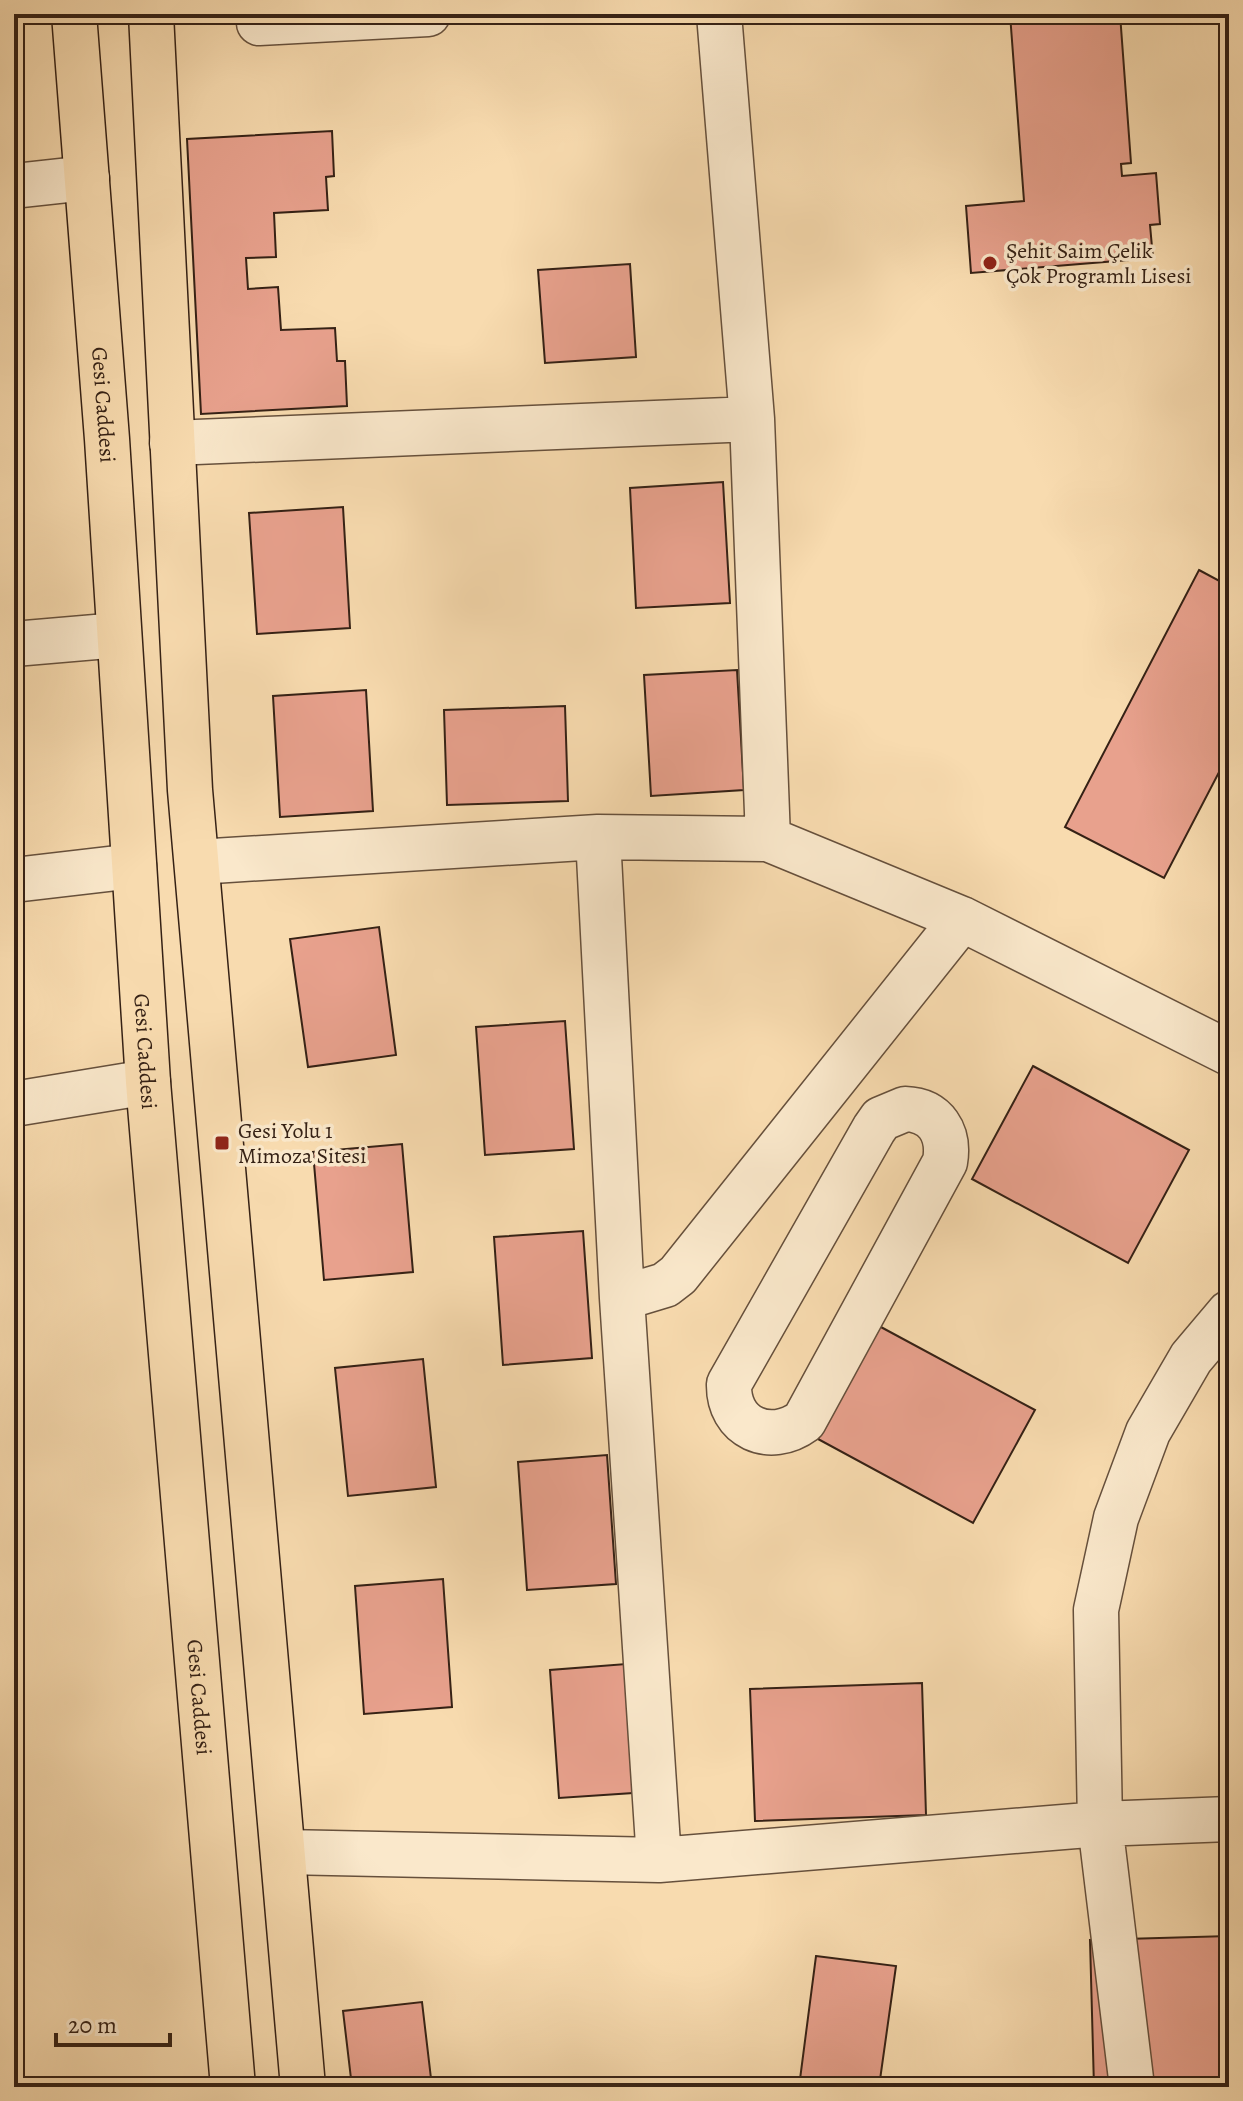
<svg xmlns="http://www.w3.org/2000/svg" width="1243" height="2101" font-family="Alegreya,serif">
	<rect width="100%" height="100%" fill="#f8dbaf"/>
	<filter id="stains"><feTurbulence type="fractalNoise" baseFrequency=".0025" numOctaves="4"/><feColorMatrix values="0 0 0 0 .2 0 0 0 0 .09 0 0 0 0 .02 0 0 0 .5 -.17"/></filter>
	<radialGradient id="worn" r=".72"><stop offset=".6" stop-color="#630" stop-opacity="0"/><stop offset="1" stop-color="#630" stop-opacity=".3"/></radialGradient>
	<path fill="#e8a18d" stroke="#352115" stroke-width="2" d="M1010 14H1120L1131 163 1121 164 1122 176 1156 173 1160 224 1150 225 1153 258 971 273 966 206 1024 201Z
		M332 131 334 176 326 177 328 210 274 213 276 257 246 258 248 289 278 287 281 330 335 328 337 361H345L347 406 201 414 187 139Z
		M630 264 636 357 545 363 538 270Z
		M723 482 730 603 636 608 630 488Z
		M343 507 350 628 257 634 249 513Z
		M1199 570 1229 586V753L1164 878 1065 827Z
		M737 670 744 790 651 796 644 675Z
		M366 690 373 811 280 817 273 696Z
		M565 706 568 801 447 805 444 710Z
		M379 927 396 1055 308 1067 290 939Z
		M565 1021 574 1149 485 1155 476 1027Z
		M1033 1066 1189 1150 1128 1263 972 1179Z
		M402 1144 413 1272 324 1280 313 1152Z
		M583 1231 592 1358 503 1365 494 1237Z
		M879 1326 1035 1410 973 1523 818 1439Z
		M423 1359 436 1487 348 1496 335 1368Z
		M607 1455 616 1584 527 1590 518 1462Z
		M443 1579 452 1707 364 1714 355 1586Z
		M639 1663 648 1792 559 1798 550 1670Z
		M922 1683 926 1815 755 1821 750 1689Z
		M1229 1936V2086L1094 2087 1090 1940Z
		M816 1956 896 1966 879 2087H799Z
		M422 2002 432 2087H352L343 2011Z"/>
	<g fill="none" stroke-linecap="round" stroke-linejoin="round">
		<g stroke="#66503c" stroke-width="47">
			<path id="minor" d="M259 23 428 14
				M14 186 87 178
				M172 443 752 419
				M14 644 119 635
				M598 837 622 1298 659 1860
				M768 839 962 919 1229 1053
				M197 862 598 837 768 839 752 419 719 14
				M14 880 134 866
				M14 1104 148 1082
				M905 1109C936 1110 950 1133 945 1162L804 1421C770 1446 728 1428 729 1384L874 1129 881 1119Z
				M622 1298 665 1285 678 1275 962 919
				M284 1852 659 1860 1100 1824 1229 1819
				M1132 2087 1100 1824 1096 1610 1116 1518 1148 1432 1191 1358 1229 1313"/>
		</g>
		<g stroke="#352115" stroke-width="47">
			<g id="major">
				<path id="s1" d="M74 14 107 439 148 1082 233 2087"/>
				<path d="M151 14 190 790 303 2087"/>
			</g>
		</g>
		<use href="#minor" stroke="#fae8cb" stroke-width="44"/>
		<use href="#major" stroke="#f8dbaf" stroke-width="44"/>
	</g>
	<g fill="#8f2418" stroke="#fae8cb" stroke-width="3">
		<circle cx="990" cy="263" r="8"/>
		<rect x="214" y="1135" width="16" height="16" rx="4"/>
	</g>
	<g text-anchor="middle" stroke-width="7" stroke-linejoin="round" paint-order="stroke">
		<g font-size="22" fill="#352115" stroke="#fae8cb" text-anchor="start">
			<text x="1006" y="258">Şehit Saim Çelik<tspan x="1006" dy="25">Çok Programlı Lisesi</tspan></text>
			<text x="238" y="1138">Gesi Yolu 1<tspan x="238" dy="25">Mimoza Sitesi</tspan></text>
		</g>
		<g font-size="22" fill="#352115" stroke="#fae8cb">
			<text dy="8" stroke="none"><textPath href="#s1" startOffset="392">Gesi Caddesi</textPath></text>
			<text dy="8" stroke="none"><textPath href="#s1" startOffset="1040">Gesi Caddesi</textPath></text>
			<text dy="8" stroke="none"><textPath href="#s1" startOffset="1688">Gesi Caddesi</textPath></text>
		</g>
	</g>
	<rect width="1243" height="2101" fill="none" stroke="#f8dbaf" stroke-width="48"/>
	<rect x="16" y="16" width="1211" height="2069" fill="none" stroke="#352115" stroke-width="4"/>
	<rect x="24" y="24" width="1195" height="2053" fill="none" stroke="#352115" stroke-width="2"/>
	<path d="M56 2033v12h114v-12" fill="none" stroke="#352115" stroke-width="4"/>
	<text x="68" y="2033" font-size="24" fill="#352115" stroke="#fae8cb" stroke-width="6" paint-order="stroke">20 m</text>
	<rect width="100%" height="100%" filter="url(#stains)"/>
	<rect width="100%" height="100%" fill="url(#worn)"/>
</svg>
